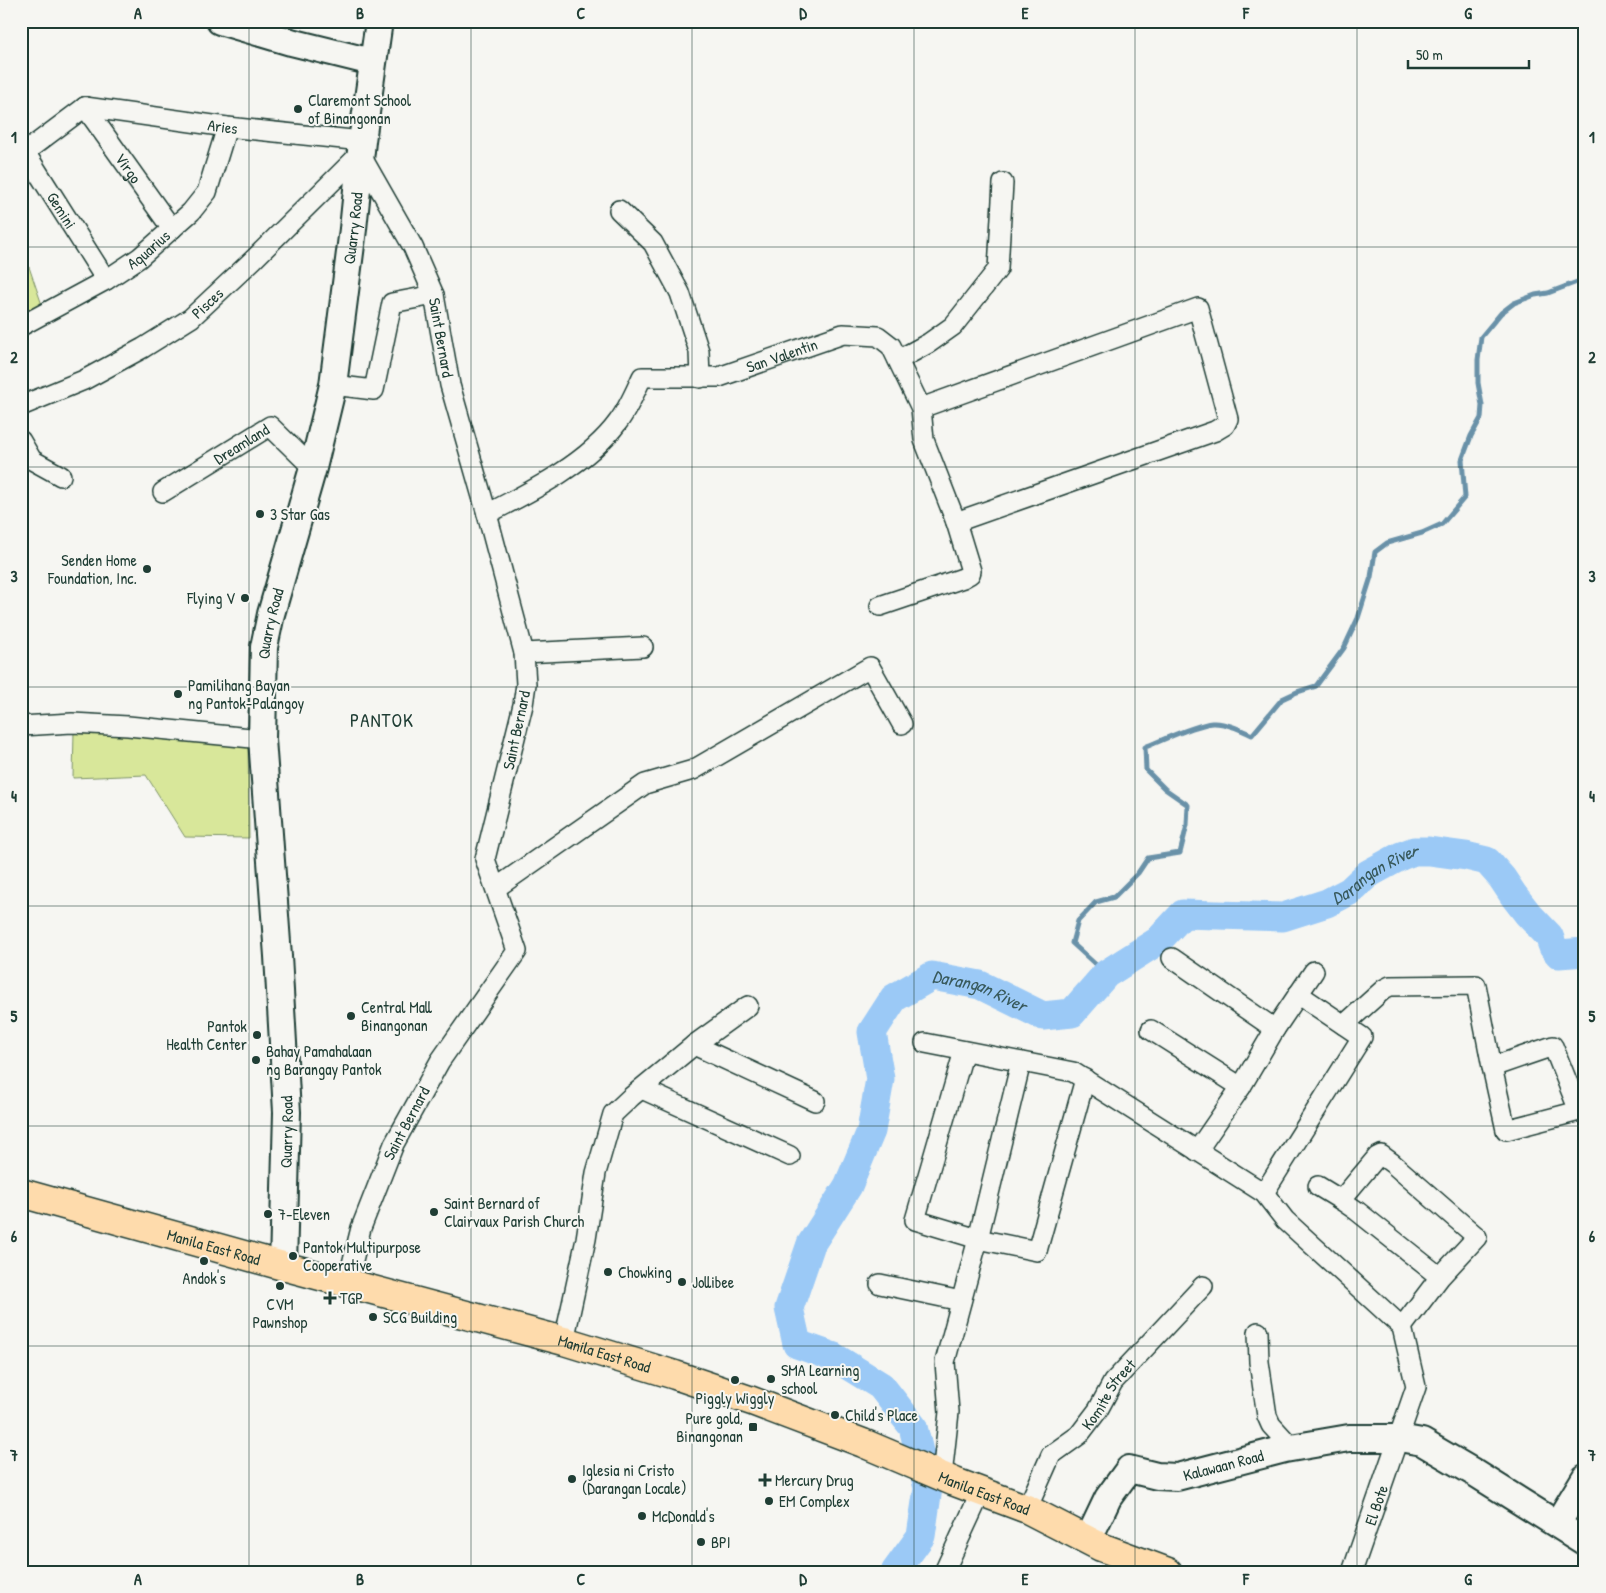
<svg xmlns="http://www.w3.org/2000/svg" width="1606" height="1593" font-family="'Patrick Hand',sans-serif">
	<rect width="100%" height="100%" fill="#f6f6f2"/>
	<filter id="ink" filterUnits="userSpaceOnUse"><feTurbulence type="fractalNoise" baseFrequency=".02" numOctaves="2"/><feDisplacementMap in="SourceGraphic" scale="10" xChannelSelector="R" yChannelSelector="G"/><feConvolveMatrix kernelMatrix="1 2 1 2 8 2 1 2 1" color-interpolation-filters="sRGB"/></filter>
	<g filter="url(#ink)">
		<path fill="#d8e79a" stroke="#7c9267" d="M29 267 42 305 21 312V270Z
			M74 732 133 733 248 744 249 838 185 837 146 775 73 778Z"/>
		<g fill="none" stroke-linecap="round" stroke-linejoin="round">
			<path stroke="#6991a8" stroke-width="5" d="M1106 974 1072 943 1078 921 1096 902 1114 897 1138 873 1148 858 1180 853 1187 825 1188 805 1165 789 1146 770 1145 747C1163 740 1194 725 1212 723 1224 722 1242 730 1252 735L1282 699 1297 692 1316 686 1344 648 1358 618 1371 577 1375 552 1387 543 1422 533 1442 524 1465 497 1462 460 1471 436 1481 418 1482 405 1478 383V360L1481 337 1501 313 1514 303 1535 295 1548 293 1585 279"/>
			<path stroke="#9bc9f6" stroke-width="29" id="s1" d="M895 1572 921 1536 928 1488 913 1427 881 1386 834 1357 797 1344 789 1308 811 1244 848 1186 871 1131 880 1079 872 1032 894 998 932 976 980 985 1043 1016 1072 1013 1106 974 1158 941 1183 914 1283 917 1327 903 1350 891 1368 874 1401 856 1414 851H1429L1466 856 1487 861 1502 878 1514 896 1528 914 1549 936 1553 947 1559 954 1585 952"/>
			<g stroke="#1f3d34" stroke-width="22">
				<g id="street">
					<path id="s2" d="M85 107 227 127 362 141"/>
					<path id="s3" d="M85 107 25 152 106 280"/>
					<path id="s4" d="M85 107 172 229"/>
					<path d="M619 210 653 243 680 293 699 351 700 378"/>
					<path id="s5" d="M21 326 106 280 139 258 191 212 207 192 227 127"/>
					<path d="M898 360 929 343 953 326 998 269 1003 183"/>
					<path d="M333 385 374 390 392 303 434 295"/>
					<path id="s6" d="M21 406 84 380 143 348 191 318 254 259 360 154 413 247 434 295 450 385 487 514 524 653 526 684 523 705 485 859 517 951 440 1061 394 1144 361 1228 347 1284"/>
					<path d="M921 408 1198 308 1228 419 1225 425 1215 431 956 522"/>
					<path d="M21 441 32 460 61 476"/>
					<path id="s7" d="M163 492 270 426 313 468"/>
					<path id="s8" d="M487 514C532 491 588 463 618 422 628 409 635 392 642 377H719L843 334 878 336 891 346 921 408 924 440 956 522 971 571 970 574 963 578 880 606"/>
					<path d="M524 653 643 647"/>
					<path d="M21 726 72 723 128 726 262 739"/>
					<path d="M496 888 645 784 693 770 870 667 902 724"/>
					<path d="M1172 958 1275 1029"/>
					<path d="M1344 1025 1384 989 1390 986 1476 985 1492 1067 1506 1130 1579 1111"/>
					<path d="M1151 1030 1241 1087"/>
					<path d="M925 1043 1073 1072 1264 1193 1285 1220 1402 1327 1416 1387 1352 1572"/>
					<path d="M694 1045 815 1101"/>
					<path d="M964 1051 915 1220 978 1239 1037 1251 1085 1079"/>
					<path d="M1492 1067 1553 1046 1579 1111 1585 1113"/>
					<path d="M642 1089 790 1156"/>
					<path d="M1197 1151 1241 1087 1275 1029 1314 971"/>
					<path d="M1318 1186 1341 1200"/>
					<path d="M1264 1193 1362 1037 1298 994"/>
					<path d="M880 1284 961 1301"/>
					<path d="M1402 1327 1440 1277 1477 1237 1392 1163 1381 1155 1377 1157 1341 1200 1357 1211 1440 1277"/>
					<path d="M1258 1332 1259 1362 1267 1416 1271 1425 1292 1448"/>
					<path d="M564 1341 586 1239 596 1173 613 1114 631 1097 694 1045 748 1006"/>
					<path d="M942 1476 949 1412 945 1362 978 1239 1021 1062"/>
					<path id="s9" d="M1027 1509 1051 1455 1079 1435 1098 1410 1113 1382 1203 1286"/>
					<path d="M944 1572 981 1492"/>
				</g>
			</g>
			<g stroke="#1f3d34" stroke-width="30">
				<g id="secondary">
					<path d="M220 21 291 42 372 62"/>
					<path id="s10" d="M283 1266 287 1112 278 956 262 739 264 647 271 614 313 468 333 385 353 229 362 141 379 21"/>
					<path d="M1557 1524 1585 1478"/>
					<path id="s11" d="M1088 1540 1108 1498 1129 1469 1157 1476 1177 1477 1285 1449 1349 1438H1399L1422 1442 1475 1473 1585 1542"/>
				</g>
			</g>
			<g stroke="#1f3d34" stroke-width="31">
				<g id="primary">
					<path id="s12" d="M21 1193 283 1266 564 1341 675 1375 752 1401 863 1443 955 1482 1027 1509 1101 1547 1168 1572"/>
				</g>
			</g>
			<use href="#street" stroke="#f6f6f2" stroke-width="19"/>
			<use href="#secondary" stroke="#f6f6f2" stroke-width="26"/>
			<use href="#primary" stroke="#fedbac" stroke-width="28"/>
		</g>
	</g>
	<path fill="none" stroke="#1f3d34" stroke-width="1" stroke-opacity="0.55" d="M249 21V1572M471 21V1572M692 21V1572M914 21V1572M1135 21V1572M1357 21V1572M21 247H1585M21 467H1585M21 687H1585M21 906H1585M21 1126H1585M21 1346H1585"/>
	<g fill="#1f3d34" stroke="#f6f6f2" stroke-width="2">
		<circle cx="298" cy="109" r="5"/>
		<circle cx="260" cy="514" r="5"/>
		<circle cx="147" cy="569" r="5"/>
		<circle cx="245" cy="598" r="5"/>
		<circle cx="178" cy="694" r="5"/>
		<circle cx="351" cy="1016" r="5"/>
		<circle cx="257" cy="1035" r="5"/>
		<circle cx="256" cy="1060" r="5"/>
		<circle cx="434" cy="1212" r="5"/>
		<circle cx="268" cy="1214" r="5"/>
		<circle cx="293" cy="1256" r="5"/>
		<circle cx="204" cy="1261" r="5"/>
		<circle cx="608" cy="1272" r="5"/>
		<circle cx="682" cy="1282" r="5"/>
		<circle cx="280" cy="1286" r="5"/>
		<path d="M327.5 1290.5h5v5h5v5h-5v5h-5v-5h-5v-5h5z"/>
		<circle cx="373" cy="1317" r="5"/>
		<circle cx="771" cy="1379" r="5"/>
		<circle cx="735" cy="1380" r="5"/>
		<circle cx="835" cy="1415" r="5"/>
		<rect x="748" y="1422" width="10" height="10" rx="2.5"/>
		<circle cx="572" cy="1479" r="5"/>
		<path d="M762.5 1472.5h5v5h5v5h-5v5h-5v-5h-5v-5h5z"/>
		<circle cx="769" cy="1501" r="5"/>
		<circle cx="642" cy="1516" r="5"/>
		<circle cx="701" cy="1542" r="5"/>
	</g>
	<g text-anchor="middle" stroke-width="4" stroke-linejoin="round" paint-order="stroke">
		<g font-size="16" fill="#1f3d34" stroke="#f6f6f2" text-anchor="start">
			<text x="308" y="106">Claremont School<tspan x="308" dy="18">of Binangonan</tspan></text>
			<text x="270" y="520">3 Star Gas</text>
			<text x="137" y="566" text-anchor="end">Senden Home<tspan x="137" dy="18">Foundation, Inc.</tspan></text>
			<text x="235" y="604" text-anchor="end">Flying V</text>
			<text x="188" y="691">Pamilihang Bayan<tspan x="188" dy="18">ng Pantok-Palangoy</tspan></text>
			<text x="361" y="1013">Central Mall<tspan x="361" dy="18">Binangonan</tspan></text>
			<text x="247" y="1032" text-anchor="end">Pantok<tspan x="247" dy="18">Health Center</tspan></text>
			<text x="266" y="1057">Bahay Pamahalaan<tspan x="266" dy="18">ng Barangay Pantok</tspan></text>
			<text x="444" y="1209">Saint Bernard of<tspan x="444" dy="18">Clairvaux Parish Church</tspan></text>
			<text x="278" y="1220">7-Eleven</text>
			<text x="303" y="1253">Pantok Multipurpose<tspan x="303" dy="18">Cooperative</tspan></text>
			<text x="618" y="1278">Chowking</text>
			<text x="204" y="1284" text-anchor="middle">Andok's</text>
			<text x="692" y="1288">Jollibee</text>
			<text x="340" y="1304">TGP</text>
			<text x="280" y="1310" text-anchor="middle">CVM<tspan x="280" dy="18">Pawnshop</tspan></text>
			<text x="383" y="1323">SCG Building</text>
			<text x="781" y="1376">SMA Learning<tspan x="781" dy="18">school</tspan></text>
			<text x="735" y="1404" text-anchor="middle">Piggly Wiggly</text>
			<text x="845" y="1421">Child's Place</text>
			<text x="743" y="1424" text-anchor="end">Pure gold,<tspan x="743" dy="18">Binangonan</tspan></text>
			<text x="582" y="1476">Iglesia ni Cristo<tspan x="582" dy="18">(Darangan Locale)</tspan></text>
			<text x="775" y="1486">Mercury Drug</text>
			<text x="779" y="1507">EM Complex</text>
			<text x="652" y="1522">McDonald's</text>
			<text x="711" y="1548">BPI</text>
		</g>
		<g font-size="16" fill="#1f3d34" stroke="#f6f6f2">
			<text dy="6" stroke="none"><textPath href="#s2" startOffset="139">Aries</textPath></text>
			<text dy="6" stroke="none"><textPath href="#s4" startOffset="75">Virgo</textPath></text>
			<text dy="6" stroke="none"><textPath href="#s3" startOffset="144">Gemini</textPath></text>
			<text dy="6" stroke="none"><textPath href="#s10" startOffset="1049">Quarry Road</textPath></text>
			<text dy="6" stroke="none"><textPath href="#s5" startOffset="149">Aquarius</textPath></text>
			<text dy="6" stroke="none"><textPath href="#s6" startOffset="214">Pisces</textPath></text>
			<text dy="6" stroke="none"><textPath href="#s6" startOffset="630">Saint Bernard</textPath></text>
			<text dy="6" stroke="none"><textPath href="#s8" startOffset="356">San Valentin</textPath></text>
			<text dy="6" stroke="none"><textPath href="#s7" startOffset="92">Dreamland</textPath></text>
			<text dy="6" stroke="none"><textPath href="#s10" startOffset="644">Quarry Road</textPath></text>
			<text transform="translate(516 730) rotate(-78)" y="6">Saint Bernard</text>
			<text transform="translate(406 1123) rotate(-62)" y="6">Saint Bernard</text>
			<text dy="6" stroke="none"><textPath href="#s10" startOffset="134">Quarry Road</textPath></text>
			<text dy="6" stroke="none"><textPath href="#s12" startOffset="200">Manila East Road</textPath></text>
			<text dy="6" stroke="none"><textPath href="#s12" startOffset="605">Manila East Road</textPath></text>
			<text dy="6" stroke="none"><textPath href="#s9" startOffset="144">Komite Street</textPath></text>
			<text dy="6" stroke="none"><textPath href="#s11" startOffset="179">Kalawaan Road</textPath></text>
			<text dy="6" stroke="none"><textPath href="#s12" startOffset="1010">Manila East Road</textPath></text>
			<text transform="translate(1376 1505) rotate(-71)" y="6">El Bote</text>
		</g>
		<g font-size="18" font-style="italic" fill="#38595b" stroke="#f6f6f2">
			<text dy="6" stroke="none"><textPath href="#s1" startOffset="1221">Darangan River</textPath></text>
			<text dy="6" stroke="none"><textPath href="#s1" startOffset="770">Darangan River</textPath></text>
		</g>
		<g font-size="19" letter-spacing="1" fill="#1f3d34" stroke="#f6f6f2">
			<text x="382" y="727">PANTOK</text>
		</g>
	</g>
	<rect width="1606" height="1593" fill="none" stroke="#f6f6f2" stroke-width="55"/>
	<path d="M1408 60v8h121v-8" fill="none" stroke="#1f3d34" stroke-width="2.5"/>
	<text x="1416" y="60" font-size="15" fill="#1f3d34" stroke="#f6f6f2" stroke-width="4" paint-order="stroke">50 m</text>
	<rect x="28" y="28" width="1550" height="1538" fill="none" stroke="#1f3d34" stroke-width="2"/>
	<g font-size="16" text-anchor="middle" font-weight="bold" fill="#1f3d34">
		<text x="138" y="19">A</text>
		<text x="360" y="19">B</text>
		<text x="581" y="19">C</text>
		<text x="803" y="19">D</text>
		<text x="1025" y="19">E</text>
		<text x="1246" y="19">F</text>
		<text x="1468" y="19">G</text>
		<text x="14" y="143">1</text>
		<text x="1592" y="143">1</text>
		<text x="14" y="363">2</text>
		<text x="1592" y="363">2</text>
		<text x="14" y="582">3</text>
		<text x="1592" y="582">3</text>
		<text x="14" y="802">4</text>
		<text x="1592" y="802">4</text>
		<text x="14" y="1022">5</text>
		<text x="1592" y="1022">5</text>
		<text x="14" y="1242">6</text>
		<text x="1592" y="1242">6</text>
		<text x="14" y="1461">7</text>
		<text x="1592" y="1461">7</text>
		<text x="138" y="1585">A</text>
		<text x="360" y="1585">B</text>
		<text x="581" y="1585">C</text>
		<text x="803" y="1585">D</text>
		<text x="1025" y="1585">E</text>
		<text x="1246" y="1585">F</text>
		<text x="1468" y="1585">G</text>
	</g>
</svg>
